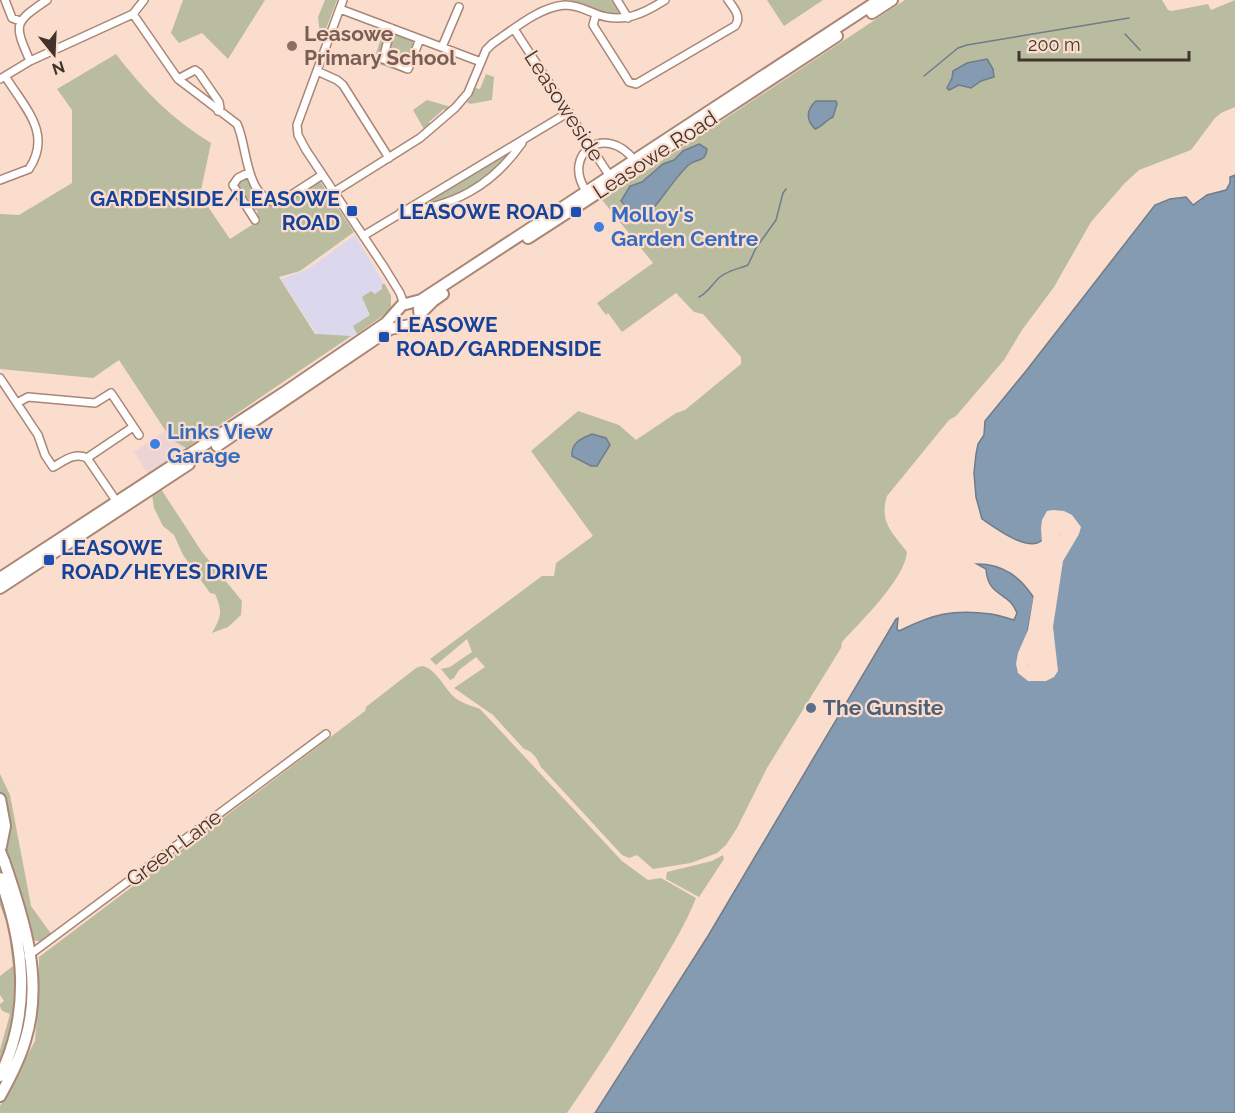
<svg xmlns="http://www.w3.org/2000/svg" width="1235" height="1113" font-family="Raleway,sans-serif">
	<rect width="100%" height="100%" fill="#fbddce"/>
	<path fill="#edd3d3" d="M165 431 171 439 186 448 148 474 134 452Z"/>
	<path fill="#dbd7ec" d="M355 235 391 296V308L381 317 328 352 281 279 308 269Z"/>
	<path fill="#b9bc9f" d="M183 0H265L228 59 202 33 179 43 171 33Z
		M325 0H337L321 42 318 17Z
		M569 0H615L623 13 622 16C611 14 575 6 569 0Z
		M767 0H823L784 26Z
		M905 0H1162L1168 10 1172 11 1208 4 1211 10 1235 0V107L1221 113 1215 118 1191 150 1139 170 1124 184 1091 222 1054 287 1022 330 1004 360 956 416 949 420 887 496C879 522 892 532 907 552 905 579 861 621 842 642L841 648 767 768 737 828 726 845 717 853 691 863 653 869 637 855 629 858 622 855 540 766C539 760 531 750 524 749L493 715 454 688 485 667 476 657 459 670 454 678 450 680 441 669 450 667 472 652 467 639 436 665 430 659 542 576H554L556 563 593 536 531 451 578 411 619 425 636 440 676 413 685 410 741 364V357L703 314 694 312 676 293 622 332 608 313 606 315 597 303 653 263 602 200Z
		M384 30 417 42 409 64 404 62 401 69 405 71 404 73 373 62Z
		M116 54C143 90 173 120 211 143L200 195 230 239 258 221 257 210H253L236 187 239 180 247 176C253 184 260 197 268 203 282 211 308 188 319 180L354 232 300 271 279 277 315 334 351 336 186 448 171 439 119 360 93 378 0 369V214L19 215 72 183V110L57 89Z
		M486 74 494 77 492 100 470 104 467 102 471 98 475 88 480 89Z
		M427 100 451 107 446 111 444 109 429 122 431 126 425 131 413 110Z
		M512 151C482 187 463 198 416 207Z
		M382 284H385L391 296V308L381 317 357 334 353 326 370 315 362 297 371 291 375 294 382 289Z
		M161 489 202 552 242 601 241 615 228 627 212 633C221 617 223 612 215 594L210 593 183 555 174 535 163 526 154 508 152 494Z
		M422 666C435 668 444 687 453 696 459 702 472 706 480 709L622 861 648 880 661 878 696 898C686 924 671 947 657 972 629 1020 599 1067 567 1113H0V1106L35 1041 39 992V957L365 711 366 707 416 668Z
		M0 774 10 795 31 906 52 935 43 941H36L31 938 4 850 8 840 6 836 4 802 0 793Z
		M723 855 724 859 699 897 666 879 667 872 712 861Z
		M0 890 18 970 14 1025 0 1068V1050L10 1014C4 1012 0 1011 0 1004L4 1001 0 995V976L13 966 8 927 0 905Z"/>
	<path fill="#849bb1" stroke="#707c89" stroke-width="1.5" d="M987 59 993 69 994 77 981 81 971 88 959 85 949 90 947 88 952 78 953 71 967 63Z
		M816 101H836L837 104 833 117C826 120 823 126 815 129 805 119 807 109 816 101Z
		M699 144 707 149C705 163 698 158 690 164 681 170 663 197 655 206L648 209 636 221C629 216 628 208 621 201L630 186 642 182 663 164 674 160 683 151Z
		M1235 175V1113H595L708 936 896 619 898 618 897 629 899 631C933 614 952 609 991 614 999 615 1006 618 1014 620L1017 613C1009 591 988 598 986 569L977 564C1004 564 1020 577 1034 598L1022 660 1035 671 1044 665 1063 542 1060 527 1048 529C1046 533 1046 538 1041 541 1027 552 994 527 982 519L976 497 974 473 976 454 978 444 984 435 985 421 1026 371 1155 205 1170 199 1186 197 1193 205 1207 195 1226 190 1230 183V177Z
		M592 434 606 438 610 445 597 466H591L572 456C571 443 580 439 592 434Z"/>
	<path fill="#fbddce" d="M1053 510 1064 511 1072 515 1081 527 1079 534 1063 561 1053 627 1058 671 1054 677 1046 681H1028L1018 673 1016 664 1018 653 1028 630 1034 594 1037 599 1025 660 1029 665 1035 668 1042 664 1043 655 1038 638 1053 557 1061 535 1058 530 1053 529 1047 534V539L1042 544 1041 528 1042 520 1047 511Z"/>
	<g fill="none" stroke-linecap="round" stroke-linejoin="round">
		<path stroke="#707c89" stroke-width="1.5" d="M1125 34 1140 50
			M924 76 958 48 967 45 1129 18
			M699 297C708 293 713 283 720 277 729 270 738 269 748 265L756 248 776 220 783 193 786 189"/>
		<g stroke="#a98675" stroke-width="10">
			<path id="street" d="M5 0 12 18 20 21
				M343 0 297 125 298 135 306 150 384 267 400 293 404 304
				M617 0 628 18
				M340 9 481 62
				M133 14 178 79 237 124C248 146 244 199 279 203L322 175
				M596 14 593 25 626 77 629 82 636 84 735 26C742 17 734 8 728 0
				M391 28 383 59 408 69 420 39
				M514 29 611 178
				M442 47 459 7
				M30 61C14 24 13 23 47 0
				M317 71 337 80 343 85 389 158
				M0 79 30 61 133 14 144 0
				M178 79 195 70 199 73 219 102 220 108 218 111
				M248 173 238 178 233 185 255 220
				M0 180 29 169C53 133 24 107 5 76
				M586 191C561 153 606 123 634 160
				M334 192 420 138 455 108 468 93 486 50 492 44C514 29 539 7 565 5 577 5 586 10 596 14 623 24 643 14 665 0
				M401 212C453 207 492 186 522 143
				M363 236 569 112
				M0 378 38 435 45 455 53 467C64 461 74 452 87 458L119 505
				M17 403 28 397 95 403 111 393 139 435
				M87 458 133 427
				M28 956 326 734"/>
		</g>
		<g stroke="#a98675" stroke-width="14">
			<path id="primary" d="M872 13 892 0
				M666 148 837 36
				M528 238 616 181
				M420 314 433 301 443 294
				M217 446 390 329 415 324 420 318 419 309
				M0 578 285 392 386 323 402 305 421 300 879 0
				M0 588 189 464
				M0 799 5 826 0 851
				M0 878C24 944 32 1011 0 1076
				M0 1096C10 1078 19 1061 25 1041 44 980 24 919 4 861"/>
		</g>
		<use href="#street" stroke="#fff" stroke-width="7"/>
		<use href="#primary" stroke="#fff" stroke-width="10"/>
		<g stroke="#a98675" stroke-width="14" stroke-linecap="butt">
			<path id="primary-bridge" d="M0 851 4 861"/>
		</g>
		<use href="#primary-bridge" stroke="#fff" stroke-width="10"/>
	</g>
	<circle fill="#8d6e63" stroke="#fbddce" stroke-width="2" cx="292" cy="46" r="6"/>
	<g fill="#1a4fb4" stroke="#fbddce" stroke-width="2">
		<rect x="346" y="205" width="12" height="12" rx="3"/>
		<rect x="570" y="206" width="12" height="12" rx="3"/>
		<rect x="378" y="331" width="12" height="12" rx="3"/>
		<rect x="43" y="554" width="12" height="12" rx="3"/>
	</g>
	<g fill="#3f7fe0" stroke="#fbddce" stroke-width="2">
		<circle cx="599" cy="227" r="6"/>
		<circle cx="155" cy="444" r="6"/>
	</g>
	<circle fill="#5c6f8a" stroke="#fbddce" stroke-width="2" cx="811" cy="708" r="6"/>
	<g text-anchor="middle" stroke-width="4.5" stroke-linejoin="round" paint-order="stroke">
		<g font-size="21" font-weight="bold" fill="#785e54" stroke="#fbddce" text-anchor="start">
			<text x="304" y="41">Leasowe<tspan x="304" dy="24">Primary School</tspan></text>
		</g>
		<g font-size="21" fill="#42332c" stroke="#fbddce">
			<text transform="translate(564 106) rotate(57)" y="7">Leasoweside</text>
			<text transform="translate(655 155) rotate(-33)" y="7">Leasowe Road</text>
			<text transform="translate(174 848) rotate(-37)" y="7">Green Lane</text>
		</g>
		<g font-size="21" font-weight="bold" fill="#164399" stroke="#fbddce" text-anchor="end">
			<text x="340" y="206">GARDENSIDE/LEASOWE<tspan x="340" dy="24">ROAD</tspan></text>
			<text x="564" y="219">LEASOWE ROAD</text>
			<text x="396" y="332" text-anchor="start">LEASOWE<tspan x="396" dy="24">ROAD/GARDENSIDE</tspan></text>
			<text x="61" y="555" text-anchor="start">LEASOWE<tspan x="61" dy="24">ROAD/HEYES DRIVE</tspan></text>
		</g>
		<g font-size="21" font-weight="bold" fill="#366cbe" stroke="#fbddce" text-anchor="start">
			<text x="611" y="222">Molloy's<tspan x="611" dy="24">Garden Centre</tspan></text>
			<text x="167" y="439">Links View<tspan x="167" dy="24">Garage</tspan></text>
		</g>
		<g font-size="21" font-weight="bold" fill="#4e5e75" stroke="#fbddce" text-anchor="start">
			<text x="823" y="715">The Gunsite</text>
		</g>
	</g>
	<g transform="translate(54 54) rotate(162)" stroke="#fbddce" stroke-width="4.5" paint-order="stroke">
	<path d="M0-4.5L10 22L0 15L-10 22Z" fill="#42332c"/>
	<text y="-9" font-size="16" font-weight="bold" text-anchor="middle" fill="#42332c">N</text>
	</g>
	<path d="M1019 51v9h170v-9" fill="none" stroke="#42332c" stroke-width="3"/>
	<text x="1028" y="51" font-size="18" fill="#42332c" stroke="#fbddce" stroke-width="4.5" paint-order="stroke">200 m</text>
</svg>
